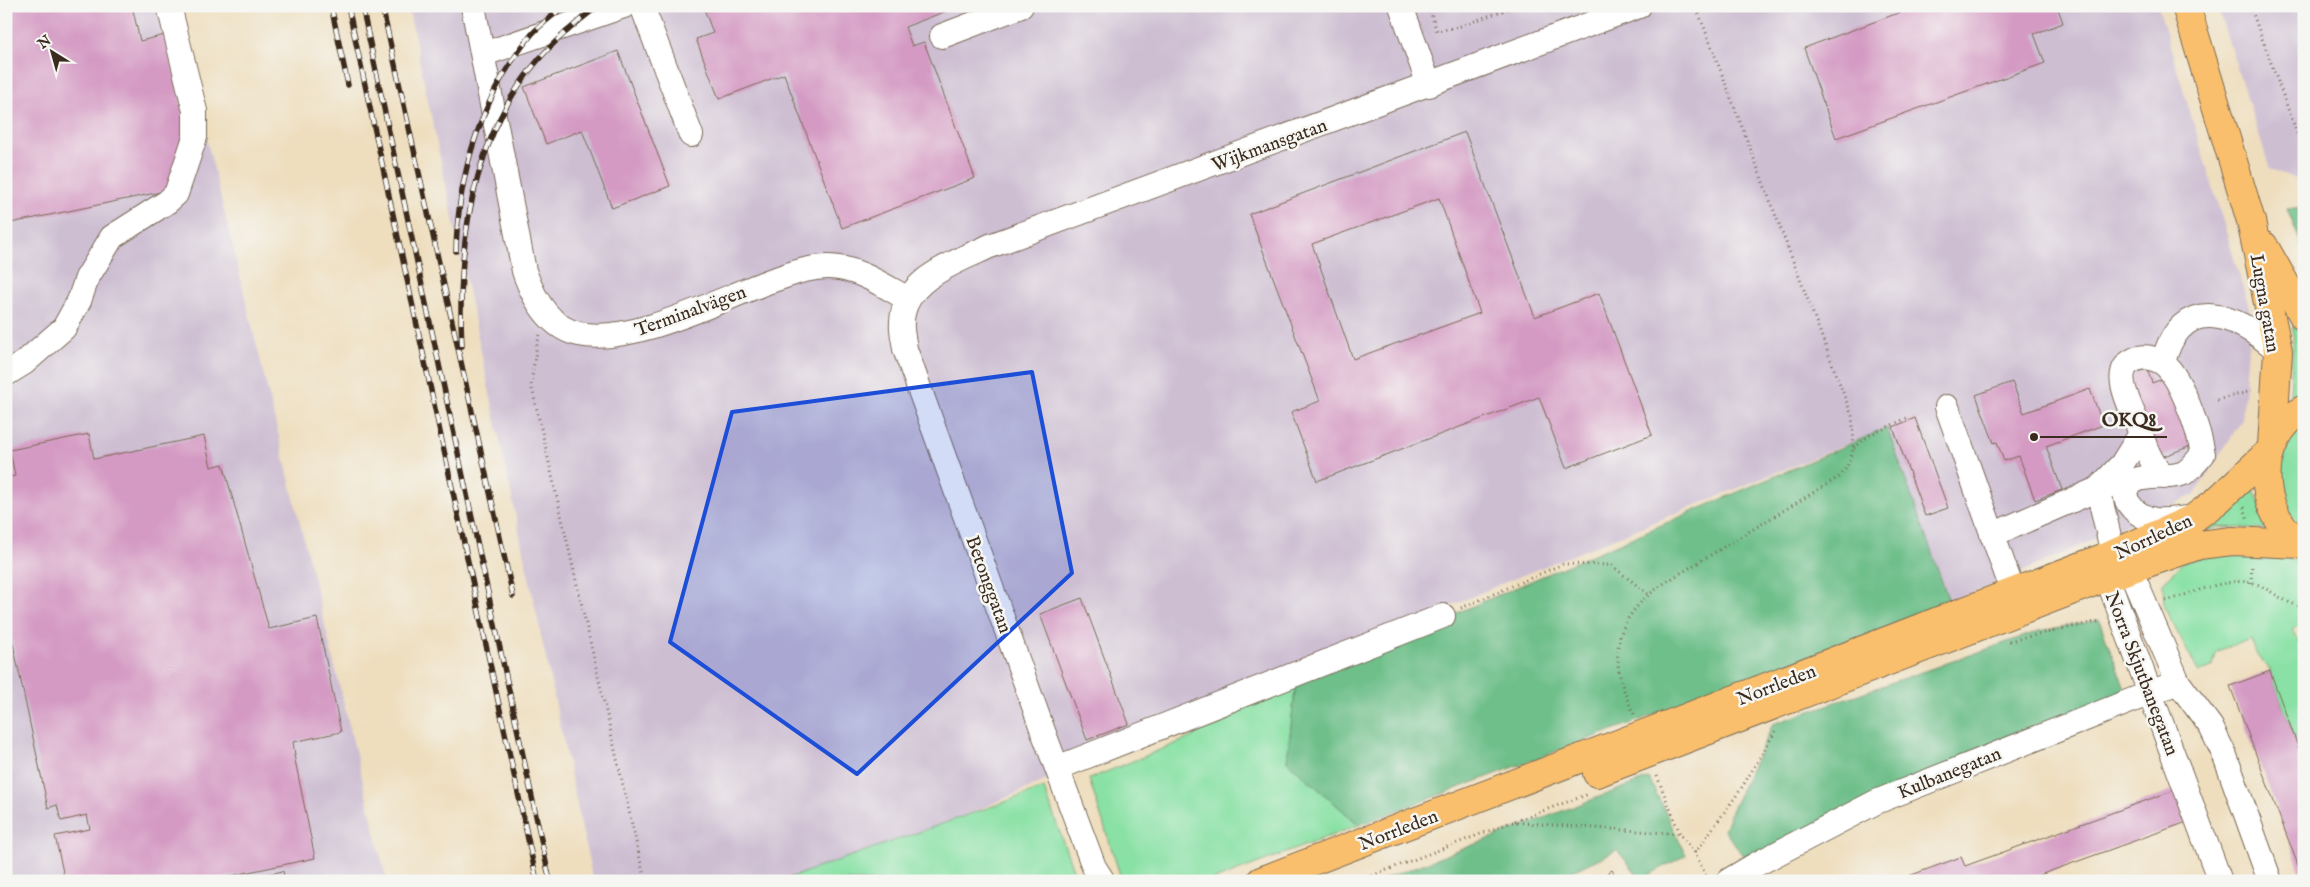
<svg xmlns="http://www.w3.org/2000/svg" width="2310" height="887" font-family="'IM FELL English',serif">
	<rect width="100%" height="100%" fill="#f6f6f2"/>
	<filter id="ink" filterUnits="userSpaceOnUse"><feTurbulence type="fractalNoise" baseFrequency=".02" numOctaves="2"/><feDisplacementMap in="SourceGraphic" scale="10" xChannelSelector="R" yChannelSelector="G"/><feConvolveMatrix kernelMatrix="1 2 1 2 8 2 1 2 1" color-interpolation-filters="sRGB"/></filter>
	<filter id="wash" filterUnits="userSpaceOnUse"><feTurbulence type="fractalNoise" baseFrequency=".0096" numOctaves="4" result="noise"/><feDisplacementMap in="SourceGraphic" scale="20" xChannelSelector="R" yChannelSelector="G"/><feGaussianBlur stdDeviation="1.12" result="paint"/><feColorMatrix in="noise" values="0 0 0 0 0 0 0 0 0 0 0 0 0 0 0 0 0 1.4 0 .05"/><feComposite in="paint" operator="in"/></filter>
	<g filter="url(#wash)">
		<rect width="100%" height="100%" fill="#eedebe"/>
		<path fill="#cdbed2" d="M6 6H177L198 104 387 881H6Z
			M408 6H2158L2251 314 2242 420 2194 495 1950 604 1887 428 1508 581 813 881H593Z
			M2217 6H2304V182L2270 169Z"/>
		<path fill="#89e1a5" stroke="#628662" d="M2294 325 2304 336V392L2290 396Z
			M2304 419V529L2288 513 2278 491 2283 443Z
			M2251 483 2270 529 2218 527 2147 551Z
			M2224 551 2270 552 2304 564V622L2292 630 2304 650V763L2270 671 2256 653 2251 639 2217 651 2213 666 2199 673 2164 607 2163 583 2182 563Z
			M1296 682 1287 761 1359 825 1211 881H1124L1121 878 1089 779 1194 736 1222 709Z
			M1044 788 1077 881H780Z"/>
		<path fill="#6ebf8a" stroke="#547454" d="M2304 207V251L2287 209Z
			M1887 428 1950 604 1359 825 1287 761 1296 682Z
			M2099 620 2128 697 1746 860 1724 830 1731 811 1773 724 2039 631Z
			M1649 778 1686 855 1641 879 1617 850 1551 881H1378Z"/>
		<g id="blocks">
			<path fill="#d49ac3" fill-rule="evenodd" d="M6 6H132L140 41 165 35 188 135 170 190 6 224Z
				M703 6H959L905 27 912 46 924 42 975 178 842 228 784 74 719 99 696 39 713 33Z
				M1917 6H2057L2063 23 2034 34 2045 63 1836 138 1804 48Z
				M618 51 670 186 612 208 582 130 546 144 524 87Z
				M1465 132 1535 317 1599 293 1652 435 1566 468 1539 397 1317 481 1291 412 1320 401 1249 214ZM1439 198 1480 313 1353 359 1312 244Z
				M2147 369 2152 383 2165 378 2183 413 2179 415 2191 446 2156 459 2131 391 2134 373Z
				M2012 382 2024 413 2090 389 2103 425 2046 446 2062 490 2035 500 2019 456 2004 461 1997 442 1994 443 1976 395Z
				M1915 418 1948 508 1925 516 1893 427Z
				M89 434 94 459 204 436 211 467 223 464 269 629 317 618 341 732 293 742 295 755H294L315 858 216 879 217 881H65L55 836 90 829 87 815 61 821 57 805 48 808 6 611V478L15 476 10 450Z
				M1082 598 1129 724 1087 740 1040 614Z
				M2270 671 2304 763V881L2230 686Z
				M2175 790 2187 822 2023 881H1895L1961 857 1965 866Z
				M1612 870 1619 881H1596Z
				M283 871 285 881H240V880Z"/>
		</g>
	</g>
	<g filter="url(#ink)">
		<use href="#blocks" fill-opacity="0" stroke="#7a6956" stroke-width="1"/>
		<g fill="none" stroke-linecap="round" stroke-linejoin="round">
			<g stroke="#7a6956" stroke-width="26">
				<path id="minor" d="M473 6 524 271C533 297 549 328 579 334 632 345 718 300 770 281 789 275 807 267 828 267 857 267 884 286 908 299
					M642 6 691 135
					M1401 6 1429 85
					M942 36 1021 6
					M484 54 624 6
					M2163 363C2181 291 2236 314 2278 351
					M6 374 24 363 64 328 79 301 87 278 112 237 167 202 176 194 195 137V111L169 6
					M1947 407 2013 592
					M2140 435 2122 464 2098 489 2113 554 2107 577 2220 881
					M2164 477C2149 461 2144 444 2137 423 2130 404 2107 366 2139 358 2147 356 2157 359 2164 364 2182 379 2199 431 2203 454 2198 460 2191 469 2184 473 2167 481 2133 469 2126 492 2124 499 2129 504 2133 509 2150 525 2166 520 2187 518
					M1992 535 2098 489 2113 485
					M2116 557 2130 569 2178 682 2211 727 2225 756 2270 881
					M1057 768 1443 616
					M1103 881 1094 867 1043 731 905 349C904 340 901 331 902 322 903 279 958 261 990 246L1639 6
					M1728 881 1755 865 1876 802 2178 682"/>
			</g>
			<g stroke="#7a6956" stroke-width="30">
				<path id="major" d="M2186 6 2251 221 2278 351 2272 445
					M2264 246 2304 317
					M2304 409C2253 440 2255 514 2304 546
					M1597 773 2107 577 2199 545 2232 541 2301 544
					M1261 881 2113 554 2194 518 2218 500 2270 451"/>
			</g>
			<path stroke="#7a6956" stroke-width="3" stroke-dasharray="1 4" stroke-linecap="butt" d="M1428 6 1437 31 1458 27 1516 6
				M2250 6 2304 152
				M540 335 537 344 531 384 645 881
				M2217 400 2252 391
				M1854 448 1870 435 1907 418
				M2244 507 2248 520
				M2251 583 2252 563
				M2166 601C2191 594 2236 573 2259 585 2275 593 2286 604 2304 607
				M1461 608 1563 564 1611 565 1649 595
				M2009 641 2100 621
				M1634 714C1606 657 1612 618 1666 582L1839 477C1857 458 1854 439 1852 416L1696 6
				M1657 776 1680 834 1695 853 1707 878
				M1515 821 1589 794
				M1695 853 1741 789 1776 730
				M1358 881 1512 822 1680 834"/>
			<use href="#minor" stroke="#fff" stroke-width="24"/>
			<use href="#major" stroke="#f9bf6c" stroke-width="28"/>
			<g stroke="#3b2a1e" stroke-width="5.5">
				<path id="rail" d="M331 6 348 85
					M348 6 537 881
					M362 6 550 881
					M382 6 513 596
					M456 251C458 173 482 94 532 34 541 24 554 15 564 6
					M462 346C456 233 476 110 566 32 577 23 587 13 599 6"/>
			</g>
			<use href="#rail" stroke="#f6f6f2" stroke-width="4" stroke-dasharray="11" stroke-linecap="butt"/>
		</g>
	</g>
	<path fill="#1d4ed8" fill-opacity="0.2" stroke="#1d4ed8" stroke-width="4" stroke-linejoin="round" d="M1032 372 1072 573 857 774 670 642 732 412Z"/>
	<g text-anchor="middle" stroke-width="5" stroke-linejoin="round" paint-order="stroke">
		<g font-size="19" fill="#3b2a1e" stroke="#f6f6f2">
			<text transform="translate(1269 144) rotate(-20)" y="7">Wijkmansgatan</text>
			<text transform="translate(2266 303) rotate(80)" y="7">Lugna gatan</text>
			<text transform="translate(690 310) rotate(-20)" y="7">Terminalvägen</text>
			<text transform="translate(2153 536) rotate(-25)" y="7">Norrleden</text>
			<text transform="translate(990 584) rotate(70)" y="7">Betonggatan</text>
			<text transform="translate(2143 673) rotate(69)" y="7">Norra Skjutbanegatan</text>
			<text transform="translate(1776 684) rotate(-21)" y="7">Norrleden</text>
			<text transform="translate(1949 772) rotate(-22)" y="7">Kulbanegatan</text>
			<text transform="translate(1398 829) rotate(-21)" y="7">Norrleden</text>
		</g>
	</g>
	<path fill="none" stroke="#3b2a1e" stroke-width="2" d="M2034 437L2092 437H2167"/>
	<circle fill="#3b2a1e" stroke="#f6f6f2" stroke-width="2" cx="2034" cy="437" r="5"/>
	<g font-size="20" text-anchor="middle" font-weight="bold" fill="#3b2a1e" stroke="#f6f6f2" stroke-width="5" stroke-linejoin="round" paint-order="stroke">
		<text x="2129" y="426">OKQ8</text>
	</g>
	<rect width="2310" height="887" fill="none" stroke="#f6f6f2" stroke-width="25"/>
	<g transform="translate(52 52) rotate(323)" stroke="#f6f6f2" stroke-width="4" paint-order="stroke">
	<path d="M0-4L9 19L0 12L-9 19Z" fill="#3b2a1e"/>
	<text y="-8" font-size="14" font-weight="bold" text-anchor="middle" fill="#3b2a1e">N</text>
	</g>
</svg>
